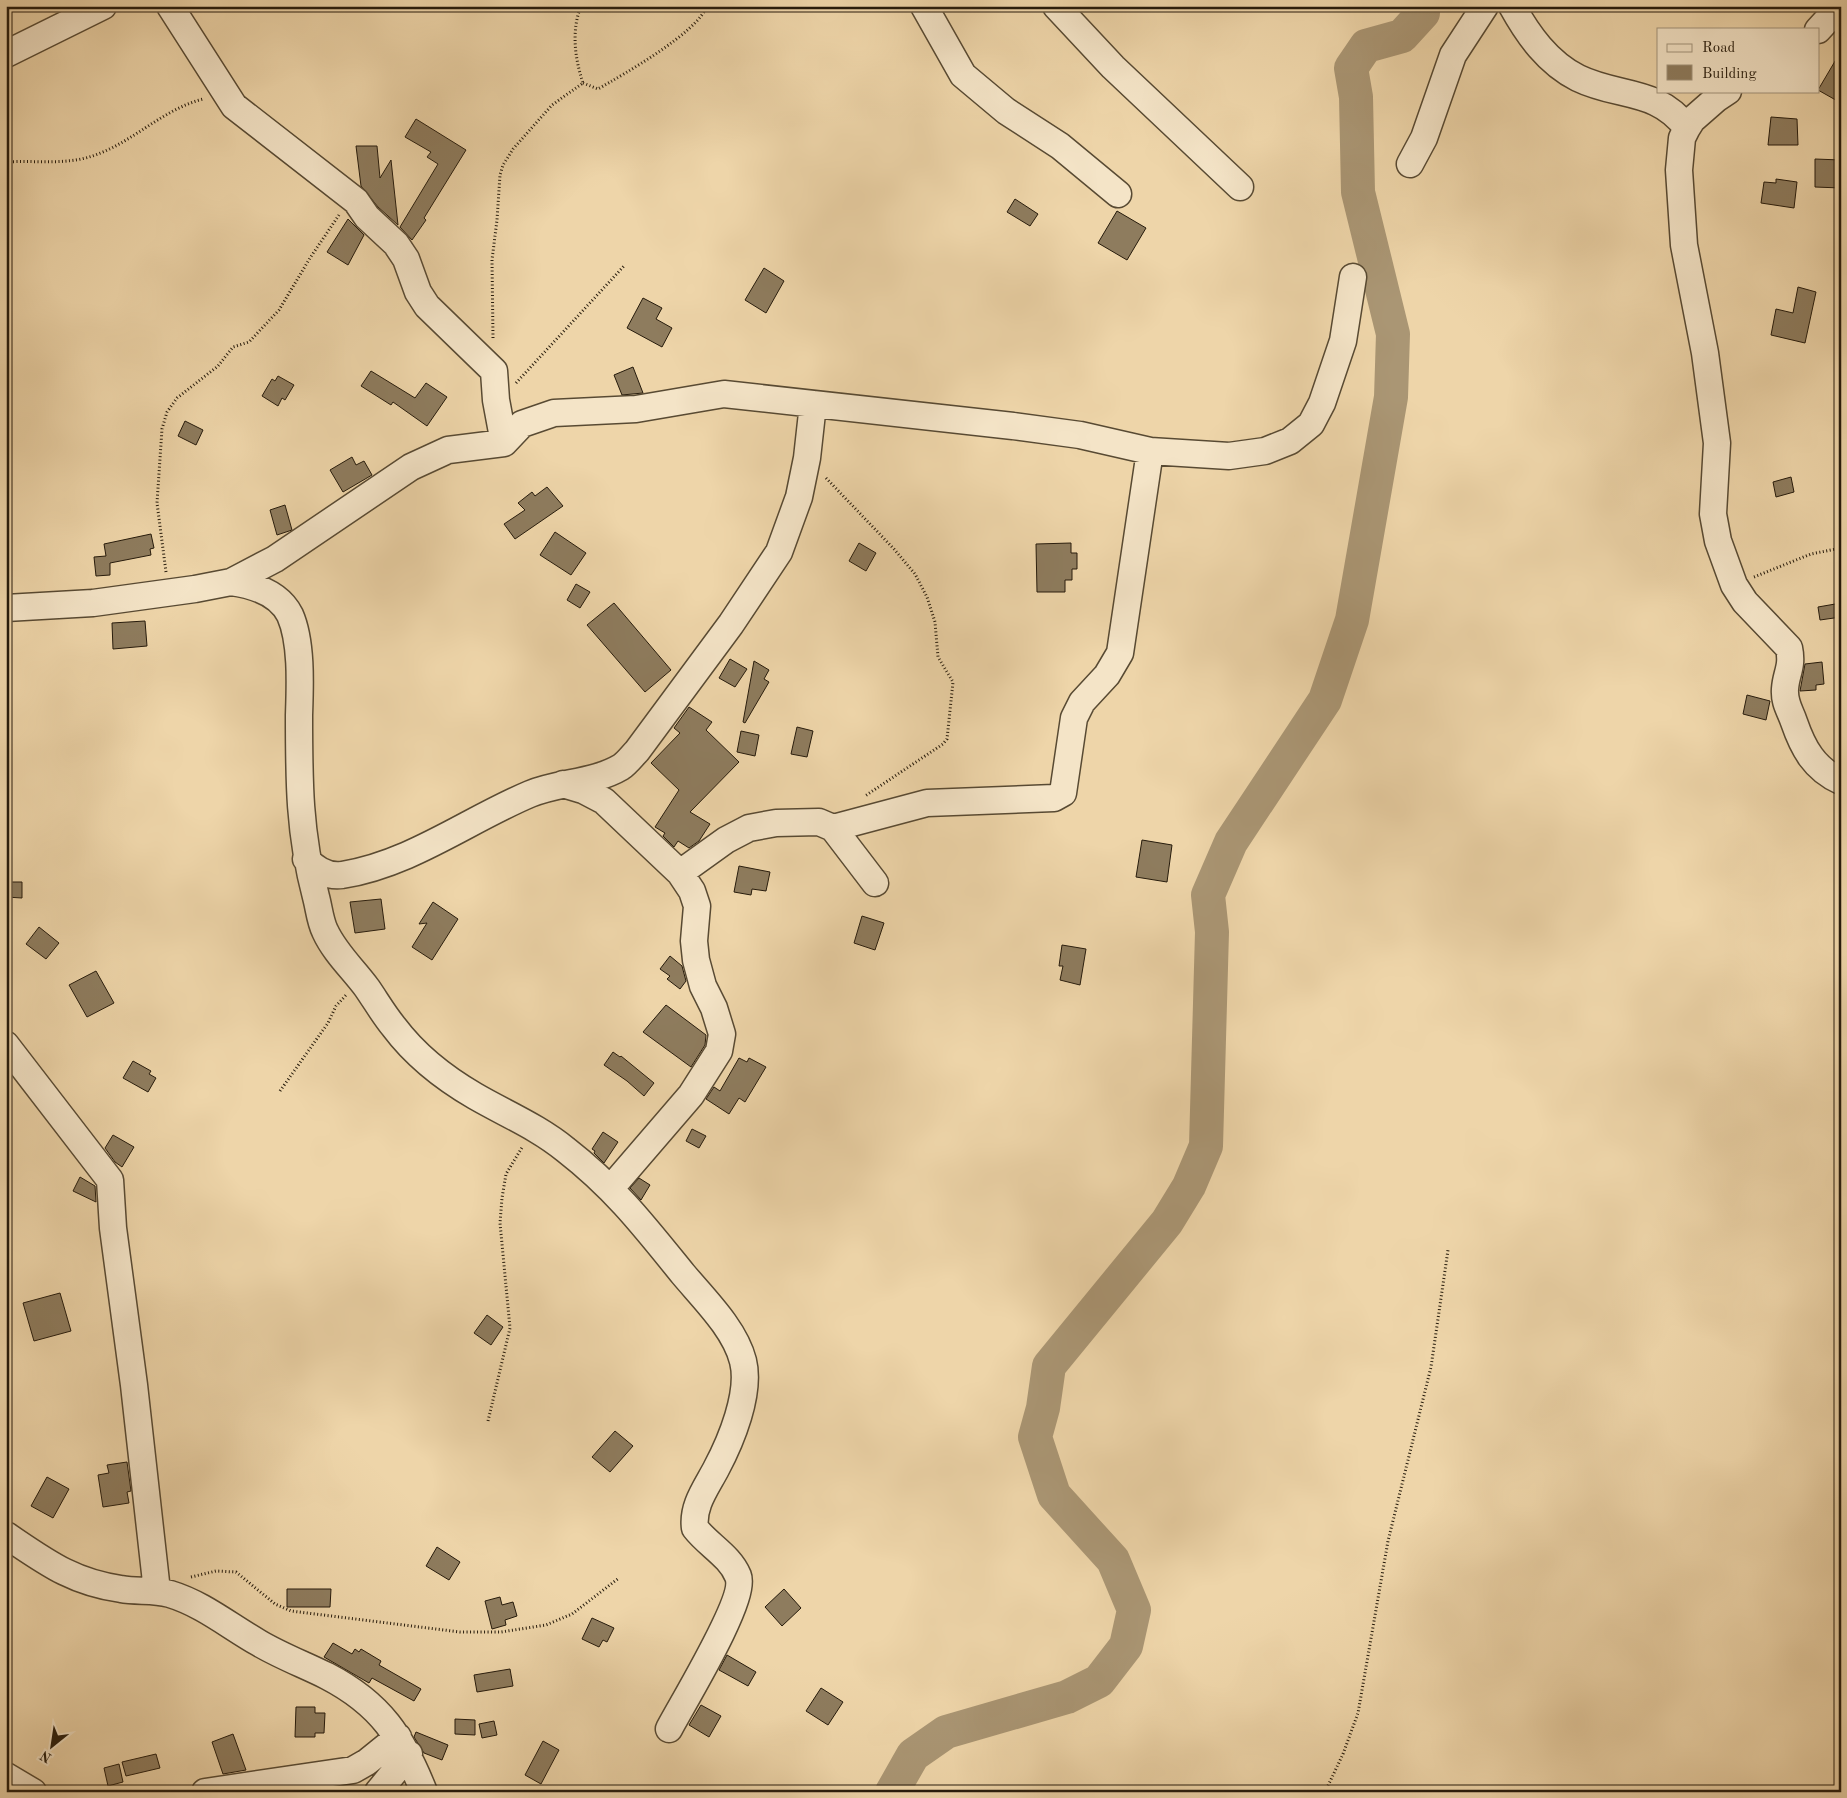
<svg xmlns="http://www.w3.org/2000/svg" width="1847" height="1798" font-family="'Old Standard TT',serif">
	<rect width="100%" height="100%" fill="#eed5a9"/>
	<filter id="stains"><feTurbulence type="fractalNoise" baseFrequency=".004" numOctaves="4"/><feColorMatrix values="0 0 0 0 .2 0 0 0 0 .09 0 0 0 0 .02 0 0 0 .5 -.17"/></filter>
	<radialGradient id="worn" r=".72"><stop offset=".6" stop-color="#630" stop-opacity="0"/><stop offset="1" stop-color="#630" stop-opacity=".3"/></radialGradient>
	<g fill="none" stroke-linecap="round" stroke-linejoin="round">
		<path stroke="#aa9674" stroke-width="34" d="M892 1792 913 1755 946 1732 1067 1697 1099 1681 1126 1646 1134 1610 1113 1560 1054 1495 1035 1437 1043 1408 1049 1366 1167 1222 1189 1186 1206 1146 1212 932 1208 895 1231 842 1325 700 1352 620 1391 397 1393 334 1358 192 1356 97 1351 68 1366 46 1402 36 1423 13V6"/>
	</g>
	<path fill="#8e7c5e" stroke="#261b0c" d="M1841 51V103L1818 90Z
		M1771 117 1797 119 1798 145H1768Z
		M416 119 466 150 424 218 426 220 412 240 400 227 438 164 427 157 431 152 405 137Z
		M356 146H377L380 178 391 160 398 225 378 207 361 186Z
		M1815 159 1841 160V188L1815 187Z
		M1776 179 1797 182 1794 208 1761 203 1764 182 1776 183Z
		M1015 199 1038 214 1030 226 1007 212Z
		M1117 211 1146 228 1127 260 1098 243Z
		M348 219 364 235 348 265 327 252Z
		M764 268 784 281 766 313 745 300Z
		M1798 287 1816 292 1805 343 1771 335 1776 309 1793 313Z
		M643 298 662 308 656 319 672 328 662 347 627 328Z
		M633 367 643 393 622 395 614 375Z
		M371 371 415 398 426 383 447 397 427 426 393 402 391 405 361 386Z
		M278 376 294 385 285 400 282 398 278 406 262 396 272 379 275 381Z
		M185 421 203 430 196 445 178 436Z
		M352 457 356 465 364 461 372 475 343 492 330 470Z
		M1791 477 1794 492 1776 497 1773 482Z
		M547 487 563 506 515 539 504 524 525 510 518 503 532 492 535 496Z
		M285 505 292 530 277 535 270 510Z
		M555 532 586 553 571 575 540 555Z
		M151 534 154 548 150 549 151 555 110 563V575L96 576 94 557 106 556 104 544Z
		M859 543 876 553 866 571 849 561Z
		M1071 543V553H1077V569H1072V580H1065V592H1037L1036 544Z
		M576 584 590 592 580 608 567 600Z
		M614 603 671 670 645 692 587 625Z
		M1841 603V617L1820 620 1818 607Z
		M145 621 147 646 113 649 112 623Z
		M730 659 747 669 735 687 719 678Z
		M754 661 769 670 764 679 769 682 745 723 743 722Z
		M1822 662 1824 684 1816 685V690L1800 691 1805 664Z
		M1747 695 1770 701 1766 720 1743 714Z
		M689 707 712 722 706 730 739 762 690 812 710 824 699 841 689 848 678 841 674 847 663 836 665 833 655 827 679 790 651 763 680 733 674 728Z
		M797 727 813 731 807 757 791 754Z
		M741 731 759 735 755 756 737 752Z
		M1142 840 1172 845 1167 882 1136 877Z
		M739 866 770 872 766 891 752 889 751 895 734 892Z
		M6 882H22V898L6 897Z
		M381 899 385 929 355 933 350 902Z
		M433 902 458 919 432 960 412 947 427 923 419 924Z
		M862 916 884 923 875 950 854 943Z
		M39 927 59 943 46 959 26 944Z
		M1062 945 1086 949 1080 985 1060 980 1063 966H1059Z
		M670 956 682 966 686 981 680 989 667 979 670 976 660 969Z
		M96 971 114 1003 87 1017 69 985Z
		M666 1005 706 1035 705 1045 691 1067 643 1032Z
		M613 1052 620 1057 621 1056 654 1083 644 1096 627 1081 604 1065Z
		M739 1058 747 1062 749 1058 766 1067 745 1102 739 1098 729 1114 706 1099 714 1087 720 1091Z
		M133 1061 151 1071 149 1074 156 1078 148 1092 123 1078Z
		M692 1129 706 1136 699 1148 686 1141Z
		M603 1132 618 1142 604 1163 594 1153 595 1151 592 1149Z
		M113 1135 134 1147 122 1167 115 1162 105 1148Z
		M80 1177 95 1186 96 1202 73 1191Z
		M639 1178 650 1185 641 1200 630 1188Z
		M60 1293 71 1331 34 1341 23 1303Z
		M487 1315 503 1327 491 1345 474 1333Z
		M615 1431 633 1446 610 1472 592 1457Z
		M127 1462 131 1491 127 1492 129 1503 103 1507 98 1475 109 1473 107 1465Z
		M47 1477 69 1489 53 1518 31 1506Z
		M437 1547 460 1562 449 1580 426 1566Z
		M287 1589H331L330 1607H287Z
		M784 1589 801 1608 782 1626 765 1607Z
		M500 1597 502 1605 513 1602 517 1616 505 1620 506 1625 492 1629 485 1601Z
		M592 1618 614 1628 607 1642 603 1640 599 1647 582 1639Z
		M333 1643 352 1654 355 1649 359 1652 361 1649 381 1661 379 1665 421 1689 414 1701 372 1678 369 1683 324 1657Z
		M727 1655 756 1672 748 1686 719 1670Z
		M510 1669 513 1686 477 1692 474 1675Z
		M821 1688 843 1702 828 1725 806 1711Z
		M701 1705 721 1716 709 1737 689 1725Z
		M296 1707H315V1713H325L324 1733H315V1737H295Z
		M455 1719 475 1720V1735L455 1734Z
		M494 1721 497 1735 482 1738 479 1724Z
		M416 1732 448 1745 442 1760 424 1753 414 1737Z
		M233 1734 246 1770 223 1774 212 1742Z
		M543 1741 559 1750 541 1784 525 1775Z
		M156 1754 160 1768 126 1776 122 1762Z
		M119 1764 123 1782 108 1786 104 1768Z"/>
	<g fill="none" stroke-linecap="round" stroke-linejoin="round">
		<g stroke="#584a33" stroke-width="29">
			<path id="minor" d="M170 6 234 106 356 201 367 217 396 244 406 259 418 292 427 306 494 371 496 400 504 443
				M924 6 963 75 1006 111 1060 146 1118 194
				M1056 6 1113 67 1240 187
				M1512 6C1528 35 1548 63 1578 78 1619 98 1657 88 1687 128
				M1818 30 1840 6
				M6 54 103 6
				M1728 91 1716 99 1692 120 1687 128 1682 138 1679 170 1684 245 1705 353 1717 443 1713 514 1718 541 1734 585 1745 602 1789 648C1793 667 1786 673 1785 689 1784 703 1790 710 1794 722 1803 748 1814 769 1841 781
				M1410 164 1424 138 1453 55 1485 6
				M231 582C253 585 279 593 290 615 302 642 300 686 299 715 299 781 299 833 316 897 319 908 320 921 325 931 335 953 353 969 367 988 376 1001 384 1015 394 1027 415 1055 444 1078 475 1096 506 1114 538 1127 566 1150 615 1188 645 1227 683 1274 704 1299 735 1329 743 1361 751 1393 731 1441 716 1469 706 1488 692 1506 695 1528 708 1545 730 1556 738 1576 747 1599 682 1704 669 1729
				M6 608 93 603 195 589 231 582 275 559 411 467 448 450 504 443 522 424 554 413 636 409 724 394 1013 426 1080 435 1150 451 1229 456 1265 451 1290 441 1311 424 1322 403 1343 341 1353 277
				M563 784 583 790 604 801 680 873 692 891 697 906 694 941 696 960 703 986 714 1008 722 1034 719 1051 691 1095 611 1188
				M833 828 927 803 1054 798 1063 793 1074 718 1082 702 1107 675 1120 653 1150 451
				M306 859C316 870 327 877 342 875 411 864 468 820 530 794 559 782 594 783 621 767 627 763 632 756 637 751L731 624 779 552 799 497 807 458 813 404
				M680 873 726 840 749 828 776 823 819 822 833 828 875 883
				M6 1045 110 1180 113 1228 134 1385 157 1591
				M6 1535C46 1562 72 1582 121 1589 137 1592 154 1589 170 1594 203 1604 229 1626 259 1643 281 1656 305 1665 327 1676 381 1704 402 1737 424 1792
				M6 1776 33 1792
				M205 1792 353 1770 367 1762 398 1737
				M378 1792 409 1754"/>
		</g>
		<path stroke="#261b0c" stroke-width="3" stroke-dasharray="1 2.5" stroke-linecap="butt" d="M583 83 598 89C624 74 697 33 707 6
			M6 162C37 160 68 166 98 154 135 140 164 109 203 99
			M493 338 492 260 497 220 500 175 503 165 513 149 552 105 583 83C575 59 571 31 581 6
			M516 383 624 266
			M826 478 894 549 915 574 927 597 935 622 938 657 953 682 947 739 943 744 865 796
			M166 572 157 503 162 429 167 412 177 398 218 366 233 347 249 342 279 310 310 258 339 215
			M1754 577 1811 554 1841 548
			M280 1091 328 1023 336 1006 347 994
			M488 1421 510 1328 500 1223 502 1198 506 1174 523 1146
			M191 1577 216 1571 236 1572 275 1604 291 1611 460 1632H501L546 1625 572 1614 619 1578
			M1325 1792 1343 1754 1358 1713 1388 1541 1431 1367 1448 1250"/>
		<use href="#minor" stroke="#f4e4c7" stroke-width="26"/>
	</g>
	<rect width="1847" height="1798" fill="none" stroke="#eed5a9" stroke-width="25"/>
	<rect x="8" y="8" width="1832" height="1783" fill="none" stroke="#261b0c" stroke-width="2.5"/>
	<rect x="12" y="12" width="1822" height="1773" fill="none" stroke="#261b0c"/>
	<rect x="1657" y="28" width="162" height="65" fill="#f4e4c7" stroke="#a2947c"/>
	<rect x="1667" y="44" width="25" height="8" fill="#f4e4c7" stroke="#a2947c"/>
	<text x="1702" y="52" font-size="15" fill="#261b0c">Road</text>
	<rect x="1667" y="65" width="25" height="15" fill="#8e7c5e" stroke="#a2947c"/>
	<text x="1702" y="78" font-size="15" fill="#261b0c">Building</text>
	<g transform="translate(52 1746) rotate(210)" stroke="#f4e4c7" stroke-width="4" paint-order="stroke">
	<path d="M0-4L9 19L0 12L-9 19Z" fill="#261b0c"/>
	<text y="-8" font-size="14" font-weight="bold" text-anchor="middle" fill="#261b0c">N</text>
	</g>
	<rect width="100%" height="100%" filter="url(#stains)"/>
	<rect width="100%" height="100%" fill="url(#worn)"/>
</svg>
